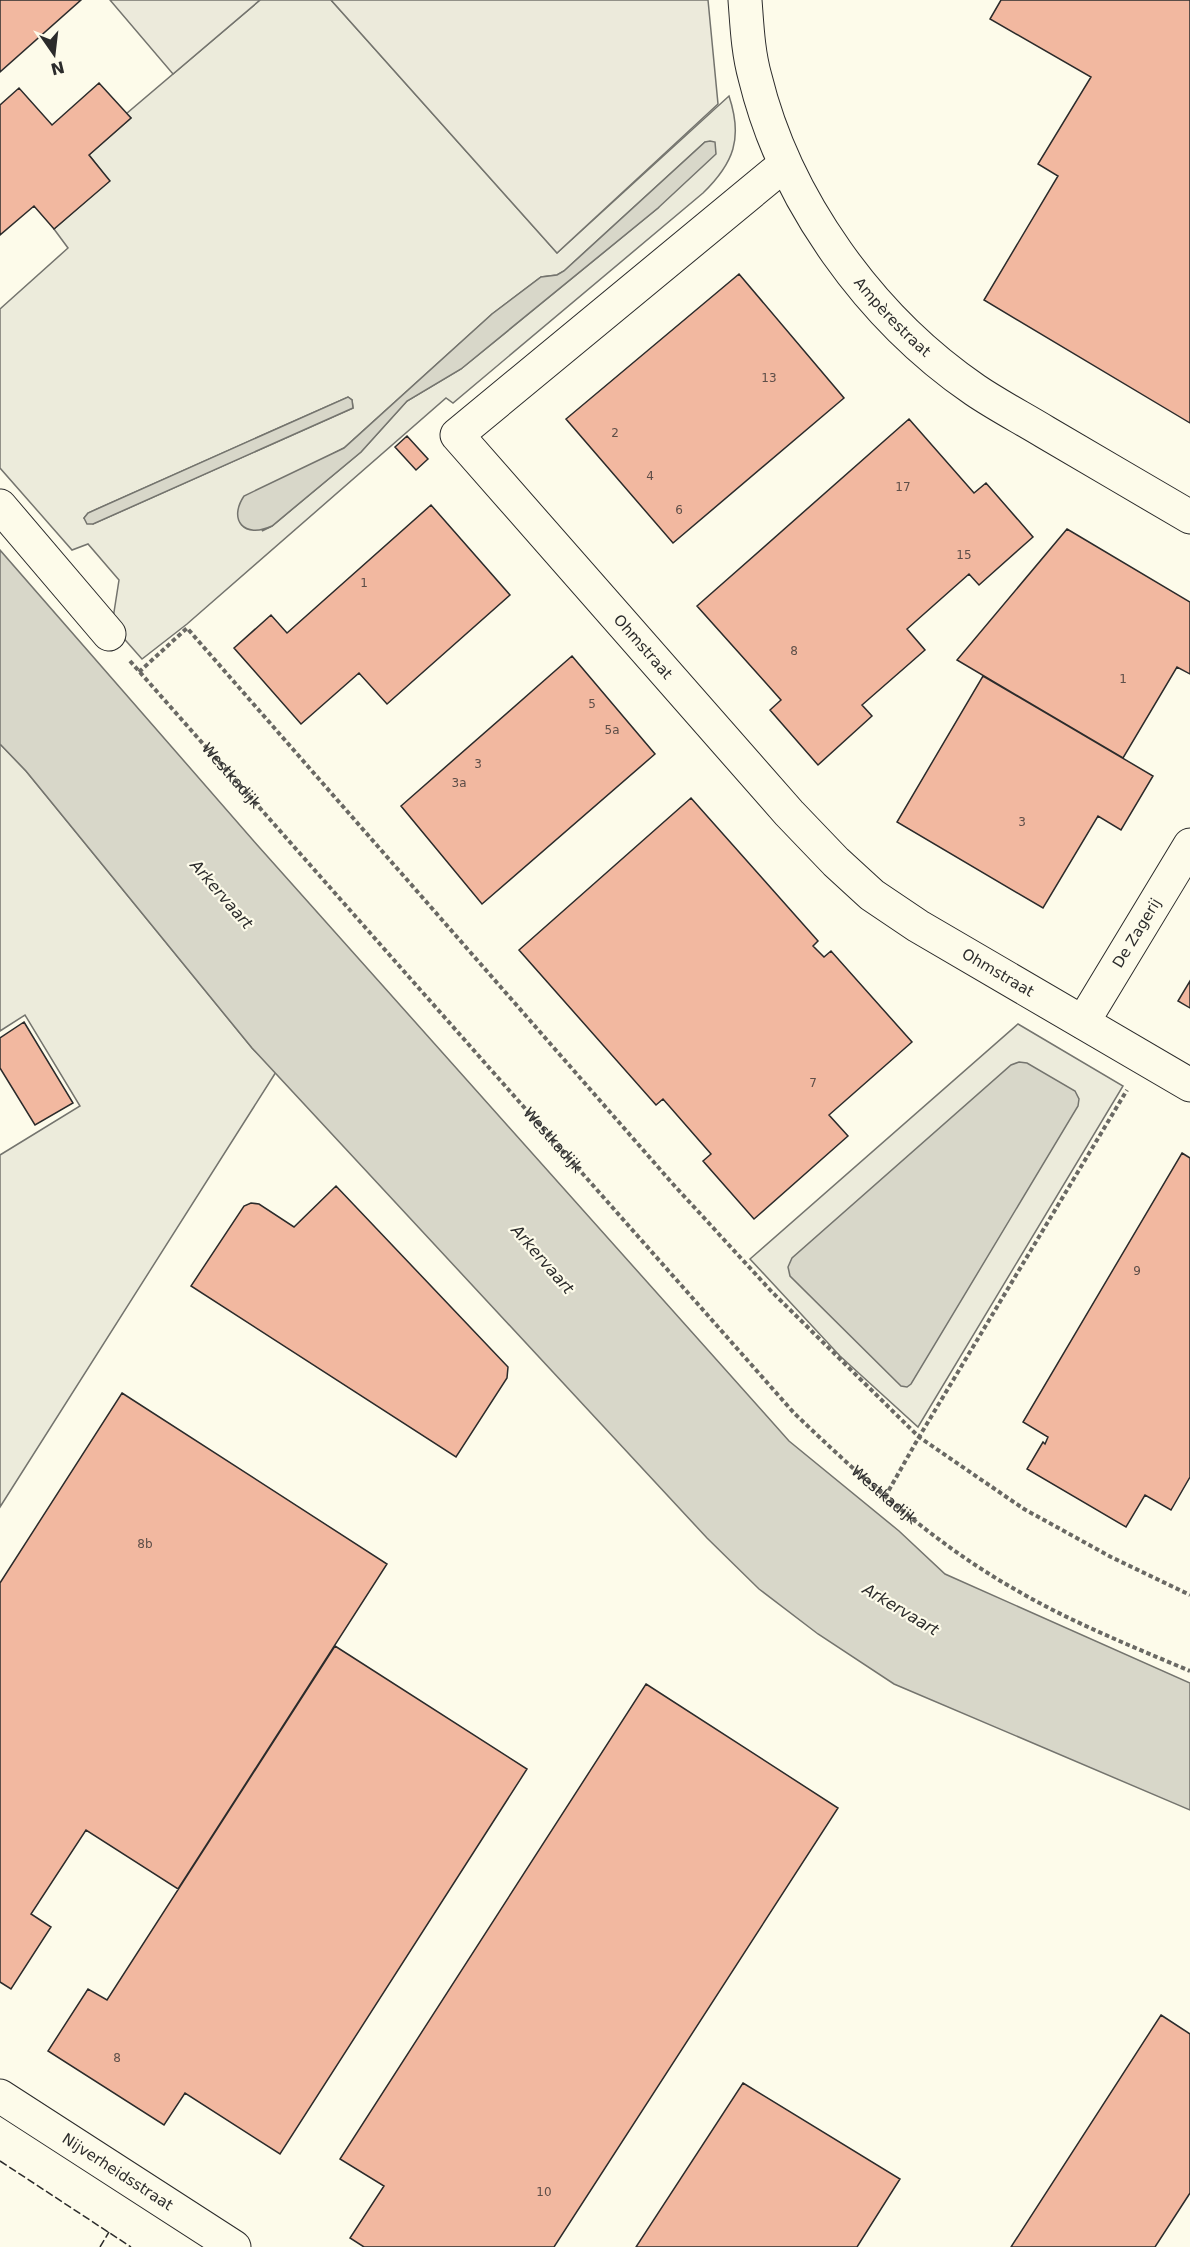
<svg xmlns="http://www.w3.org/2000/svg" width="1190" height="2247" font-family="'DejaVu Sans',sans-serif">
	<rect width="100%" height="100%" fill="#fdfbea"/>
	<path fill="#ecebdb" stroke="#74746e" stroke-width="1.5" fill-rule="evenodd" d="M260 0H331L557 253 729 96C743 138 734 163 703 193L453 403 446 398 187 624 142 659 112 625 119 580 88 544 72 550 0 468V309L68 248 54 229 109 181 89 155 131 118 126 114ZM705 142 658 208 461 369 407 401 361 452 272 526 262 531 317 462 344 448 492 314 541 277 557 275 564 271ZM348 397 352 400 353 408 93 524 84 518 88 513Z
		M0 744 26 771 252 1048 276 1072 0 1507V1155L80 1106 25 1015 0 1031Z
		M1018 1024 1123 1086 918 1427 840 1356 750 1259Z"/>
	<path fill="#eceadb" stroke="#74746e" stroke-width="1.5" d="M110 0H260L173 74Z
		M331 0H708L718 104 557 253Z"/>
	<path fill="#d8d7c9" stroke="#74746e" stroke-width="1.5" d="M710 141 715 142 716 154 658 208 461 369 407 401 361 452 272 526C244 539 228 520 244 496L344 448 492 314 541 277 557 275 564 271 705 142Z
		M348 397 352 400 353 408 93 524H87L84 518 88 513Z
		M0 550 259 847 789 1441 899 1531 945 1574 1190 1683V1810L894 1684 818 1634 759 1589 707 1538 252 1048 26 771 0 744Z
		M1019 1062 1027 1063 1075 1091 1079 1099 1078 1106 911 1384 907 1387 901 1386 790 1276 788 1267 792 1258 1011 1065Z"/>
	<path fill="#f2b8a0" stroke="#2b2b2b" stroke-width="1.5" d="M0 0H81L0 72Z
		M1001 0H1190V423L984 300 1058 176 1038 164 1091 77 990 19Z
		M99 83 131 118 89 155 110 181 54 229 34 206 0 235V105L19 88 52 125Z
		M739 274 844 398 673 543 566 419Z
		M909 419 974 493 986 483 1033 537 979 585 969 574 907 629 925 650 862 705 872 716 818 765 770 710 781 700 697 606Z
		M407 436 428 459 416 470 395 447Z
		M431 505 510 595 387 704 359 673 301 724 234 648 271 615 287 633Z
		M1067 529 1190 602V674L1177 667 1123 758 957 660Z
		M572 656 655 754 482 904 401 806Z
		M983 676 1153 776 1121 830 1098 816 1043 908 897 822Z
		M691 798 818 941 813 946 824 957 831 951 912 1042 829 1115 848 1136 754 1219 703 1161 711 1154 663 1099 656 1105 519 950Z
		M1190 981V1008L1178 1001Z
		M24 1022 73 1103 35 1125 0 1068V1038Z
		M1182 1153 1190 1158V1477L1171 1510 1145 1495 1126 1527 1027 1469 1043 1442 1045 1444 1048 1437 1023 1422Z
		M336 1186 508 1367 507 1378 456 1457 191 1286 244 1206 251 1203 259 1204 294 1227Z
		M122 1393 387 1564 178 1889 86 1830 31 1914 51 1927 11 1989 0 1982V1583Z
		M335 1646 527 1769 280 2154 185 2093 164 2125 48 2051 88 1989 107 2000Z
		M646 1684 838 1808 554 2247H364L350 2238 384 2186 340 2159Z
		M1161 2015 1190 2034V2193L1155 2247H1011Z
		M743 2083 900 2179 857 2247H636Z"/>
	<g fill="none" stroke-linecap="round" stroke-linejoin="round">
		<g stroke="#2b2b2b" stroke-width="35">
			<g id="street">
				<path id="s2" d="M745 0C747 26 748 52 755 77 785 200 870 318 975 390 997 405 1022 418 1045 432 1093 460 1142 489 1190 517"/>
				<path id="s3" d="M784 165 457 435 789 813 836 862 872 895 918 926 1190 1085"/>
				<path d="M0 506 109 634"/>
				<path id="s4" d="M1083 1022 1190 845"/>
			</g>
		</g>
		<g stroke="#2b2b2b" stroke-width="35">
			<g id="secondary">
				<path id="s5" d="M0 2096 234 2247"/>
			</g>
		</g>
		<g stroke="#6a6964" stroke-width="4" stroke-dasharray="4.5 3" stroke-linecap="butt">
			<path id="s1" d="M130 661 794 1413C862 1478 933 1543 1016 1590 1071 1622 1131 1646 1190 1671"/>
			<path d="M139 672 187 628 672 1183 772 1292 919 1437 1024 1509 1111 1557 1190 1595"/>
			<path d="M885 1497 919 1437 1127 1090"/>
		</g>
		<use href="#street" stroke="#fdfbea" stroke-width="33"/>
		<use href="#secondary" stroke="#fdfbea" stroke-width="33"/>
		<path stroke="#2b2b2b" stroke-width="1.5" stroke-dasharray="8 3" stroke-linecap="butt" d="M0 2161 131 2247
			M100 2247 109 2232"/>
	</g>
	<g text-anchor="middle" stroke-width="4.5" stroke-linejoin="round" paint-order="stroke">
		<g font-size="12" fill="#5d4e48">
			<text x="769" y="382">13</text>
			<text x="615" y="437">2</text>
			<text x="650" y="480">4</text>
			<text x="903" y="491">17</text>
			<text x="679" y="514">6</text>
			<text x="964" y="559">15</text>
			<text x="364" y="587">1</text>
			<text x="794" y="655">8</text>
			<text x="1123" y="683">1</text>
			<text x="592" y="708">5</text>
			<text x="612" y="734">5a</text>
			<text x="478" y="768">3</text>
			<text x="459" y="787">3a</text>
			<text x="1022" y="826">3</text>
			<text x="813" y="1087">7</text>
			<text x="1137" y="1275">9</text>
			<text x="145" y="1548">8b</text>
			<text x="117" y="2062">8</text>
			<text x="544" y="2196">10</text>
		</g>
		<g font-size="15" fill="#2b2b2b" stroke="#fdfbea">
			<text dy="5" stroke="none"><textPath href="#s2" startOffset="358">Ampèrestraat</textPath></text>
			<text dy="5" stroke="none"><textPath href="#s3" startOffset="706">Ohmstraat</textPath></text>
			<text dy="5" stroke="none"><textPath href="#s1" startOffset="153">Westkadijk</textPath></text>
			<text dy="5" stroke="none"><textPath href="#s4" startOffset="104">De Zagerij</textPath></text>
			<text dy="5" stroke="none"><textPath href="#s3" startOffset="1192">Ohmstraat</textPath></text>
			<text dy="5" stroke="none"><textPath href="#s1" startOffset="639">Westkadijk</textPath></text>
			<text dy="5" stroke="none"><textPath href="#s1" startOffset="1125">Westkadijk</textPath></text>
			<text dy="5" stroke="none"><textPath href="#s5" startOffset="140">Nijverheidsstraat</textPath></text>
		</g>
		<g font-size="16" font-style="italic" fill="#2b2b2b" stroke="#fdfbea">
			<text transform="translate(222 894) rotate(49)" y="6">Arkervaart</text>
			<text transform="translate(543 1259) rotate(49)" y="6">Arkervaart</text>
			<text transform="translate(901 1609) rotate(31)" y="6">Arkervaart</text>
		</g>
	</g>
	<g transform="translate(54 54) rotate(166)" stroke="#fdfbea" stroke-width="4.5" paint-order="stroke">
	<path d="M0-4.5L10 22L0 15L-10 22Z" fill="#2b2b2b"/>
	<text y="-9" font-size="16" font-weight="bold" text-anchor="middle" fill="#2b2b2b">N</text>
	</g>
</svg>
